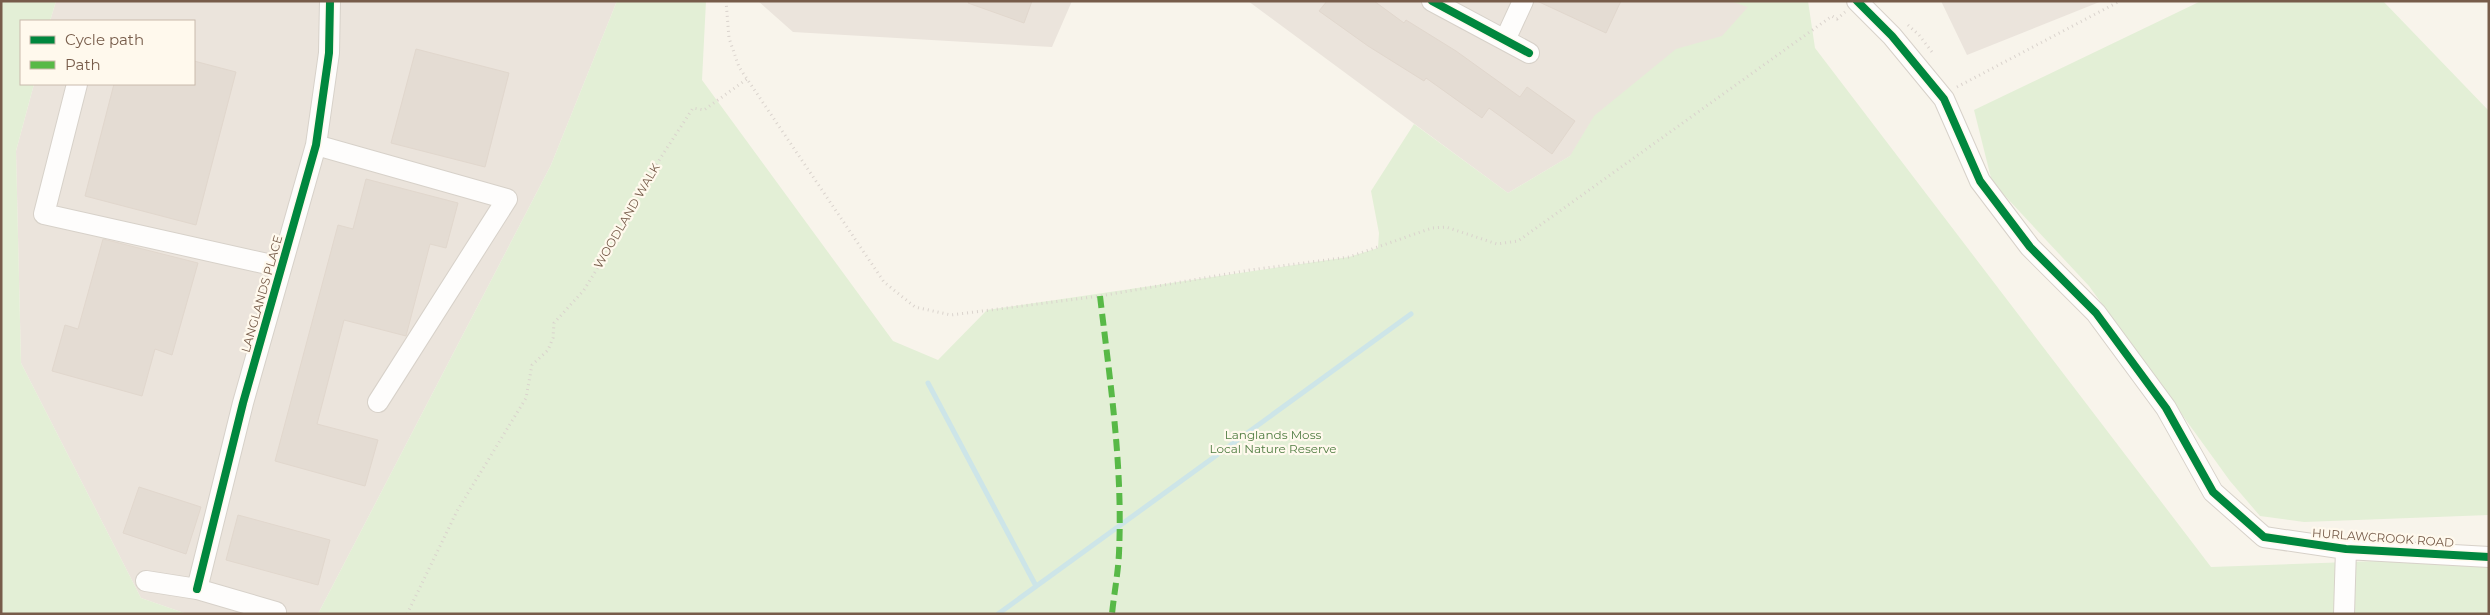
<svg xmlns="http://www.w3.org/2000/svg" width="2490" height="615" font-family="Montserrat,sans-serif">
	<rect width="100%" height="100%" fill="#f8f4eb"/>
	<path fill="#ebe4dc" d="M56 1H617L551 165 318 614H187L141 598 21 363 16 151 34 84H194V21H50Z
		M758 1H1072L1052 47 793 32Z
		M1248 1H1802L1790 25 1508 193Z
		M1941 1H2102L1967 55Z"/>
	<path fill="#e3efd6" d="M1 1H56L50 21H21V84H34L16 151 21 363 141 598 187 614H4L1 608Z
		M617 1H706L702 80 893 341 938 360 987 310 1349 257 1378 248 1379 233 1371 191 1414 124 1508 193 1570 156 1594 116 1676 49 1722 36 1748 7 1730 1H1808L1815 48 2211 567 2489 557V614H318L551 165Z
		M2201 1H2383L2489 111V515L2304 522 2260 516 2230 481 2089 286 1992 182 1974 110Z"/>
	<g fill="none" stroke-linecap="round" stroke-linejoin="round">
		<path stroke="#cde5e8" stroke-width="5" d="M928 383 1036 586
			M998 614 1411 314"/>
	</g>
	<path fill="#e4dcd3" stroke="#e1d7cd" d="M969 1H1032L1024 23 968 3Z
		M1327 1H1374L1404 23 1406 20 1456 51 1520 97 1527 87 1575 121 1552 154 1489 108 1482 118 1426 78 1424 81 1368 46 1319 11Z
		M1537 1H1621L1606 33Z
		M416 49 509 73 485 167 391 143Z
		M194 61 236 72 196 225 85 196 114 84H194Z
		M366 179 458 203 446 248 430 244 406 336 344 320 317 424 378 440 365 486 275 461 338 225 353 229Z
		M103 239 198 263 172 355 155 349 142 396 52 371 65 325 78 329Z
		M139 487 201 507 186 554 123 533Z
		M238 515 330 540 318 585 226 560Z"/>
	<g fill="none" stroke-linecap="round" stroke-linejoin="round">
		<g stroke="#d7d1c9" stroke-width="22">
			<path id="minor" d="M1432 1 1529 53
				M1857 1 1892 36 1944 99 1980 181 2030 247 2096 313 2166 408 2213 492 2264 537 2346 549 2489 557
				M1505 40 1523 1
				M77 84 44 214 281 267
				M316 145 507 199 378 402
				M146 581 197 589 276 612
				M197 589 243 403 316 145 329 53 330 1
				M2344 614 2346 549"/>
		</g>
		<path stroke="#dad3cd" stroke-width="3" stroke-dasharray="1 4" stroke-linecap="butt" d="M726 1 729 38 739 67 884 282 915 307 951 315 1100 296 1250 270 1349 257 1432 228 1446 227 1497 244 1518 241 1832 16 1837 19 1845 12
			M1908 25 1919 35 1932 52
			M1957 87 2120 1
			M407 614 457 511 526 398 532 365 548 350 553 338 554 323 584 290 620 232 641 188 693 108 704 110 747 79"/>
		<use href="#minor" stroke="#fefdfc" stroke-width="20"/>
		<path stroke="#58b947" stroke-width="6" stroke-dasharray="12 6" stroke-linecap="butt" d="M1100 296C1110 381 1123 467 1119 553 1118 574 1114 594 1112 614"/>
		<g stroke="#fff9ed" stroke-width="11">
			<path id="cycleway" d="M1432 1 1529 53
				M1857 1 1892 36 1944 99 1980 181 2030 247 2096 313 2166 408 2213 492 2264 537 2346 549 2489 557
				M197 589 243 403 316 145 329 53 330 1"/>
		</g>
		<use href="#cycleway" stroke="#00873e" stroke-width="8"/>
	</g>
	<g text-anchor="middle" stroke-width="4.5" stroke-linejoin="round" paint-order="stroke">
		<g font-size="12" fill="#775c4a" stroke="#fff9ed">
			<text transform="translate(627 216) rotate(-60)" y="4">WOODLAND WALK</text>
			<text transform="translate(262 294) rotate(-74)" y="4">LANGLANDS PLACE</text>
			<text transform="translate(2383 538) rotate(4)" y="4">HURLAWCROOK ROAD</text>
		</g>
		<g font-size="12" fill="#507d42" stroke="#fff9ed">
			<text x="1273" y="439">Langlands Moss<tspan x="1273" dy="14">Local Nature Reserve</tspan></text>
		</g>
	</g>
	<rect width="2490" height="615" fill="none" stroke="#775c4a" stroke-width="5"/>
	<rect x="20" y="20" width="175" height="65" fill="#fff9ed" stroke="#c9baac"/>
	<rect x="30" y="36" width="25" height="8" fill="#00873e" stroke="#c9baac"/>
	<text x="65" y="45" font-size="15" fill="#775c4a">Cycle path</text>
	<rect x="30" y="61" width="25" height="8" fill="#58b947" stroke="#c9baac"/>
	<text x="65" y="70" font-size="15" fill="#775c4a">Path</text>
</svg>
